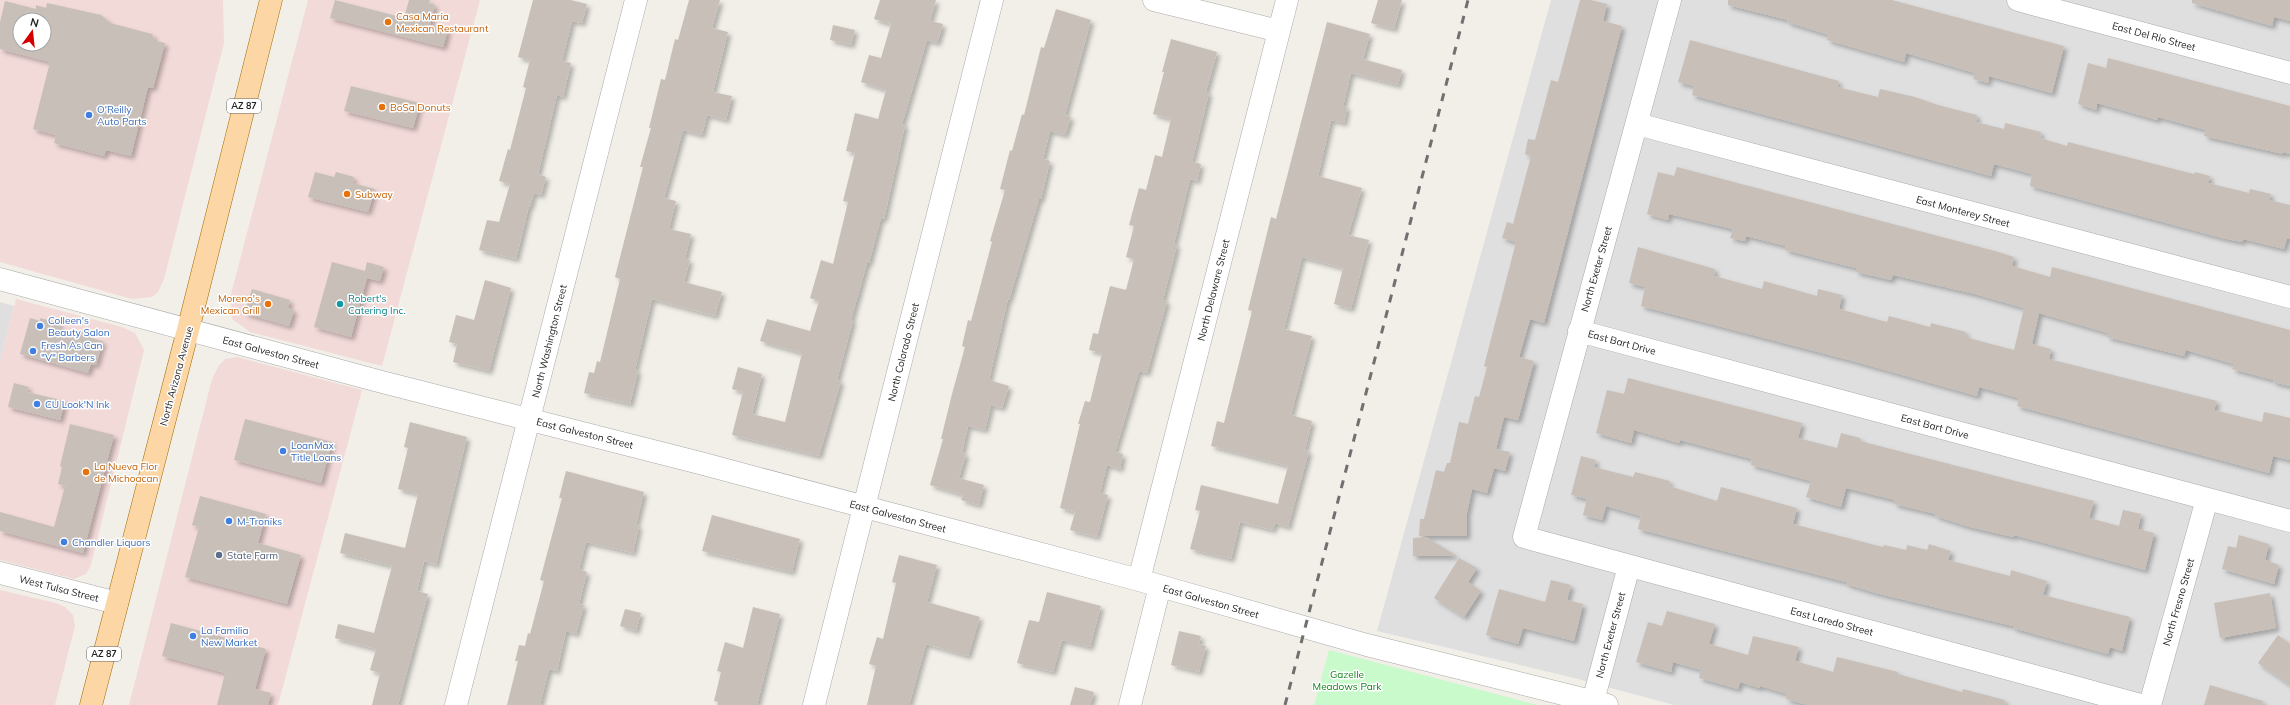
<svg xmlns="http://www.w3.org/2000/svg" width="2290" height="705" font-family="Mulish,sans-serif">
	<defs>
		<filter id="shadow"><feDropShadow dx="3.5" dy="3.5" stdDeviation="2" flood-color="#0004"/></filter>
	</defs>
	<rect width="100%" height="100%" fill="#f2efe9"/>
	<path fill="#e0dfdf" d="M1551 0H2290V705H1674L1574 678 1377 631Z
		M0 302 14 306 0 361Z"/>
	<path fill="#f2dad9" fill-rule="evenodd" d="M0 0H223L224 43 164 279 158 292 152 297 132 299 0 262ZM20 20H44V44H20Z
		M308 0H480L382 366 250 332 232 319 231 294Z
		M16 299 122 327 135 333 144 350 91 565 86 574 74 579 0 560V361Z
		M237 357 362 390 278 705H129L212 379 219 365 225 359Z
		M0 590 56 603 65 607 73 615 75 626 55 705H0Z"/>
	<path fill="#c8facc" d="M1329 650 1537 705H1314Z"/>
	<path fill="#c7bfb8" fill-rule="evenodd" filter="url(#shadow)" d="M335 0 404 18 409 0H430L429 3 435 5 430 25 448 30 443 47 330 18Z
		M533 0H571L587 4 582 23 572 21 562 61 571 63 563 97 557 95 538 174 546 177 541 195 534 193 530 207 529 206 516 259 479 250 487 220 499 222 510 184 499 181 508 149 510 150 526 88 523 87 530 60 518 57Z
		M689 0H720L712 28 728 32 713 92 732 96 726 120 707 115 702 135 683 130 664 198 676 201 669 229 691 234 685 259 690 260 684 282 722 292 715 316 652 299 635 370 638 371 630 404 584 393 589 372 594 373 597 361 600 362 620 279 615 277 643 167H640L651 128H649L661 79 665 80 675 39 678 40Z
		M880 0H936L930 21 943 24 937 43 927 40 902 124 905 125 884 219 881 218 869 263H867L851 320H853L837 380 841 381 819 456 732 435 743 392 732 389 738 367 762 374 752 414 785 422 802 353 760 341 767 319 810 331 819 301 810 298 821 260 833 264 848 202 843 201 855 153 846 151 855 113 878 119 886 90 861 82 869 55 881 58 891 24 874 19Z
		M1378 0H1402L1394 29 1371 23Z
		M1580 0H1591L1607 4 1603 21 1622 26 1544 323 1530 319 1519 357 1534 361 1518 420 1504 417 1496 449 1510 452 1505 471 1494 468 1487 493 1472 489 1467 513V536H1419L1420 519H1424L1436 470 1444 472 1447 463H1450L1459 422 1468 424 1475 396 1479 397 1487 367 1484 366 1516 242 1502 238 1507 222 1513 224 1531 156 1525 154 1528 139 1535 140 1551 80 1558 82Z
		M1728 0H1892L2064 46 2052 93 1989 76 1988 83 1973 79 1975 73 1906 53 1904 62 1827 40 1829 35 1787 22 1788 20 1728 5Z
		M2192 0H2290V21L2274 17 2272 26 2192 3Z
		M5 1 36 9V5L46 8 47 3 101 15 110 23 152 34 155 41 165 43 153 88 148 87 131 156 106 150 104 156 54 143 56 135 33 129 50 62 0 49V22ZM20 20H44V44H20Z
		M1056 9 1091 20 1065 115 1071 117 1065 135 1050 131 1043 159 1050 161 1041 199H1039L1009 300 1008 299 989 380 1009 386 1002 408 991 405 985 430 968 426 962 453 966 454 959 478 984 485 979 505 961 500 963 495 930 485 943 439H941L952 394 965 347 962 346 968 320 971 321 992 242 990 241 1005 190 1000 189 1010 150 1012 151 1022 114 1024 115 1041 47 1044 48Z
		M1327 22 1370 34 1363 59 1402 70 1398 85 1351 73 1343 106 1347 107 1344 123 1331 120 1318 176 1362 188 1348 235 1369 240 1351 309 1334 304 1343 268 1302 257 1284 329 1312 336 1291 415 1312 421 1305 450 1309 451 1288 527 1275 523 1273 530 1240 522 1231 559 1190 549 1200 511 1195 510 1201 485 1278 504 1279 499 1288 466 1211 446 1217 421 1224 423 1252 311 1248 310 1271 217 1276 219Z
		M833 25 855 30 851 45 830 40Z
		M1171 39 1217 52 1206 92 1209 93 1192 162 1201 164 1197 181 1190 179 1174 244 1177 245 1163 300 1167 301 1147 373 1139 371 1115 452 1123 454 1120 469 1107 465 1100 493 1108 495 1097 537 1070 530 1075 512 1060 508 1080 424H1078L1085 401 1090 402 1102 353 1089 350 1093 333 1098 334 1110 286 1126 290 1134 259 1126 257 1134 226 1129 225 1139 188 1146 190 1155 155 1162 157 1171 119 1153 114 1164 72H1162Z
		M1690 40 1839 81 1837 87 1878 97 1880 89 1915 97 1938 105 1977 115 1976 122 2004 129 2005 123 2041 132 2040 138 2067 146 2068 142 2194 174 2195 172 2210 176 2208 183 2249 193 2250 189 2271 194 2269 200 2290 205V239L2287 238 2284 249 2243 239 2242 242 2222 238 2030 186 2032 174 1994 164 1991 176 1692 95 1694 86 1678 82Z
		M2108 58 2290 106V154L2283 152V154L2204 136 2206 130 2158 117 2157 120 2097 103 2096 110 2078 104 2088 63 2106 68Z
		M351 86 420 103 413 128 344 111Z
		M1677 167 1995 251 2014 257 2012 266 2050 277 2052 267 2290 330V386L2273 382 2274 380 2232 369 2234 364 2186 350 2184 356 2107 337 2108 333 2039 313 2032 344 2051 349 2049 359 2217 401 2214 410 2262 422 2264 412 2290 418V460L2273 456 2269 473 2017 406 2019 398 1979 387 1977 396 1853 361 1641 306 1645 287 1629 283 1638 247 1715 269 1714 276 1762 289 1764 281 1817 296 1818 289 1842 295 1839 309 1887 322 1889 316 1930 327 1931 323 1966 332 1965 337 2014 350 2024 308 1975 294 1893 275 1891 280 1856 272V268L1785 250 1786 246 1746 236 1745 241 1730 238 1733 229 1669 214 1668 220 1647 214 1658 172 1674 176Z
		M315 172 334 177 336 172 354 177 353 183 375 189 368 212 308 197Z
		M332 262 365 271 367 262 384 267 380 281 367 278 351 337 314 327Z
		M485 280 511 288 489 371 453 362 457 344 449 342 456 315 474 320Z
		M252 289 290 300 288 308 294 310 289 326 244 313Z
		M30 318 40 321V318L55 322 60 323 59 328 87 333V337L103 341 96 365 91 364 88 373 20 354Z
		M1628 378 1802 423 1798 438 1837 448 1841 433 1860 438V441L2094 501 2089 518 2119 526 2123 510 2141 514 2138 529 2154 533 2145 570 2014 535 2013 537 1970 527 1935 516 1936 514 1894 504 1895 500 1846 488 1841 507 1806 497 1811 481 1751 465 1752 459 1680 440 1679 443 1634 430 1631 443 1596 433 1607 390 1624 394Z
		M14 383 29 387 27 392 65 401 60 420 8 407Z
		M245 419 332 442 321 483 234 460Z
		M410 422 467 437 436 565 424 561 417 591 428 594 398 705H372L380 673 370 670 376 649 335 638 338 624 374 633 392 566 340 553 345 533 405 548 418 494 398 489 408 448 404 447Z
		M70 424 114 435 83 553 0 531V512L54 527 65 486 58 484 62 467 60 466Z
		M1581 456 1596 460 1594 467 1633 477 1635 472 1670 481 1669 486 1717 501 1721 487 1797 508 1793 524 1883 547 1884 545 1906 550 1907 545 1927 550 1929 544 1951 551 1948 560 2010 576 2011 570 2047 581 2043 595 2130 617 2122 651 2110 647 2108 654 2086 648 2013 628V626L1876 593 1846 584V582L1638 529 1641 516 1606 506 1602 520 1583 515 1587 499 1571 495Z
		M566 471 644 492 636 525 639 526 633 553 586 542 579 569 587 572 579 604 584 605 576 634 566 631 557 671 549 669 540 705H507L518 661H515L519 645 525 646 528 633 530 634 544 581 540 580 562 498H559Z
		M200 496 266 514 258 543 301 555 287 604 185 577 199 527 192 525Z
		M712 515 800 539 792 572 702 551Z
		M2239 535 2269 544 2265 560 2279 565 2274 584 2222 569 2228 546 2236 548Z
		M1426 537 1457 556H1413V538Z
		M899 555 937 565 927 602 980 617 968 656 926 644 909 705H867L876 666 869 664 877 637 883 639 896 583 892 582Z
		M1459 558 1477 568 1468 582 1481 591 1464 617 1434 598Z
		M1551 580 1571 585 1567 600 1583 604 1574 641 1523 628 1518 644 1486 635 1499 589 1545 602Z
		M1047 592 1101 606 1090 647 1062 640 1053 672 1017 663 1029 620 1039 622Z
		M2270 593 2276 628 2220 638 2214 603Z
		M753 607 780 614 757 705H718V702L714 701 721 672 717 671 725 642 743 648Z
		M625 609 641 613 636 631 620 626Z
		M1667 611 1715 624 1709 644 1748 655 1753 636 1799 647 1795 661 1833 672 1837 657 1898 672V674L1962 692 1963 689 2005 700 2004 705H1808L1786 699 1787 694 1760 686 1759 688 1740 682 1738 689 1699 678 1701 670 1673 662 1671 672 1636 662 1648 622 1662 626Z
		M171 623 266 649 255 689 271 693 268 705H217L225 673 162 656Z
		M1179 631 1201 636 1199 644 1206 646 1199 672 1171 665Z
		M2278 635 2290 644V685L2258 663Z
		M2210 685 2263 701 2262 705H2204Z
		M1075 687 1094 692 1090 705H1070Z"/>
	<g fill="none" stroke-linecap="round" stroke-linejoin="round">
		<g stroke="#a9a9a9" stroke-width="23">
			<path id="minor" d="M1154 0 1279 31
				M1670 0 1524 537 2141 705
				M2018 0 2290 73
				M1637 124 2290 297
				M0 279 382 382 700 463 1139 580 1367 645 1607 705
				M1579 331 2290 521
				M0 573 117 603
				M1139 580 1287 0
				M456 705 636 0
				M814 705 992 0
				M1130 705 1160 586
				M1592 705 1629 566
				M2150 705 2207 499"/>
		</g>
		<g stroke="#a06b00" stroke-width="23">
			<path id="major" d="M91 705 188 330 271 0"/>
		</g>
		<use href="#minor" stroke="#fff" stroke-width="22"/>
		<use href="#major" stroke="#fcd6a4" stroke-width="22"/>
		<path stroke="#707070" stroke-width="3" stroke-dasharray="8 8" stroke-linecap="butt" d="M1285 705 1468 0"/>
	</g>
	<g fill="#e8710a" stroke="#fff" stroke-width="1.5">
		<circle cx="388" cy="22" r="4"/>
		<circle cx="382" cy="107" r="4"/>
		<circle cx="347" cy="194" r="4"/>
		<circle cx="268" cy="304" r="4"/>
		<circle cx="86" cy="472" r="4"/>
	</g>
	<g fill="#3f7fe0" stroke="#fff" stroke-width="1.5">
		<circle cx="89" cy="115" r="4"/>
		<circle cx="40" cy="326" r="4"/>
		<circle cx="33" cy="351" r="4"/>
		<circle cx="37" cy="404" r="4"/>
		<circle cx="283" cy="451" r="4"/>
		<circle cx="229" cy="521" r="4"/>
		<circle cx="64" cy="542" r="4"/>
		<circle cx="193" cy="636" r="4"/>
	</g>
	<circle fill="#0f9aa8" stroke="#fff" stroke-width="1.5" cx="340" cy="304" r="4"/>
	<circle fill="#5c6f8a" stroke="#fff" stroke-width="1.5" cx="219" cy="555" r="4"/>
	<g text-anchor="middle" stroke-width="3" stroke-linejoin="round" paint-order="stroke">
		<g fill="#fff" stroke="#646464" stroke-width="1">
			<rect x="227" y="99" width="34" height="14" rx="3"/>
			<rect x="87" y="647" width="34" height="14" rx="3"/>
		</g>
		<g font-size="9" font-weight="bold" fill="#222">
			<text x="244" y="109">AZ 87</text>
			<text x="104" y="657">AZ 87</text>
		</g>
		<g font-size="10" fill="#c56008" stroke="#fff" text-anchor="start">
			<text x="396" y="20">Casa Maria<tspan x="396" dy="12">Mexican Restaurant</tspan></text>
			<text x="390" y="111">BoSa Donuts</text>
			<text x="355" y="198">Subway</text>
			<text x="260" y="302" text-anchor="end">Moreno's<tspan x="260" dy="12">Mexican Grill</tspan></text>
			<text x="94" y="470">La Nueva Flor<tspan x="94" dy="12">de Michoacan</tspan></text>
		</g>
		<g font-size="10" fill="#222" stroke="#fff">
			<text transform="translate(2154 36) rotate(15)" y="4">East Del Rio Street</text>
			<text transform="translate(1963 211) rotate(15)" y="4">East Monterey Street</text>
			<text transform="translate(1596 269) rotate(-74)" y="4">North Exeter Street</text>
			<text transform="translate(1213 290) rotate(-76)" y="4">North Delaware Street</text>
			<text transform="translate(549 341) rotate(-76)" y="4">North Washington Street</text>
			<text transform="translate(1622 342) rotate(15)" y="4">East Bart Drive</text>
			<text transform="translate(271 352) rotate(15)" y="4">East Galveston Street</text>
			<text transform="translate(903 352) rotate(-76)" y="4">North Colorado Street</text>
			<text transform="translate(176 376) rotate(-75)" y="4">North Arizona Avenue</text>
			<text transform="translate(1935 426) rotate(15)" y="4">East Bart Drive</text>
			<text transform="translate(585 433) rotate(14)" y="4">East Galveston Street</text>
			<text transform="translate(898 516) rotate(15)" y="4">East Galveston Street</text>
			<text transform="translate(59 588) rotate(14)" y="4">West Tulsa Street</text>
			<text transform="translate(1211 601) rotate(16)" y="4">East Galveston Street</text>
			<text transform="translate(2178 602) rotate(-74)" y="4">North Fresno Street</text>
			<text transform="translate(1832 621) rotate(15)" y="4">East Laredo Street</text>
			<text transform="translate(1610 635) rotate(-75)" y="4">North Exeter Street</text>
		</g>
		<g font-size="10" fill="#366cbe" stroke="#fff" text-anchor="start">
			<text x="97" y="113">O'Reilly<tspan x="97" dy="12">Auto Parts</tspan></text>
			<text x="48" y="324">Colleen's<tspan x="48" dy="12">Beauty Salon</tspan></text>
			<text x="41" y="349">Fresh As Can<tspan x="41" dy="12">"V" Barbers</tspan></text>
			<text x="45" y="408">CU Look'N Ink</text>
			<text x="291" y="449">LoanMax<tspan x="291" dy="12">Title Loans</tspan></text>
			<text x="237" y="525">M-Troniks</text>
			<text x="72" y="546">Chandler Liquors</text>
			<text x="201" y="634">La Familia<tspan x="201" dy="12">New Market</tspan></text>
		</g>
		<g font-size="10" fill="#0d838f" stroke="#fff" text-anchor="start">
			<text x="348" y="302">Robert's<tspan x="348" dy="12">Catering Inc.</tspan></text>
		</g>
		<g font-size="10" fill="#4e5e75" stroke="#fff" text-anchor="start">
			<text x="227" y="559">State Farm</text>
		</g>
		<g font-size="10" fill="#0c8416" stroke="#fff">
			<text x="1347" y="678">Gazelle<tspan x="1347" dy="12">Meadows Park</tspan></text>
		</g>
	</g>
	<g transform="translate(32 32) rotate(15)"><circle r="19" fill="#ffffff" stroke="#a7a7a7"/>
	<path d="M0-3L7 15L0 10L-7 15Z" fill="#d40000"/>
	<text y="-6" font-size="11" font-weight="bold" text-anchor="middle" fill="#222222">N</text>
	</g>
</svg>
